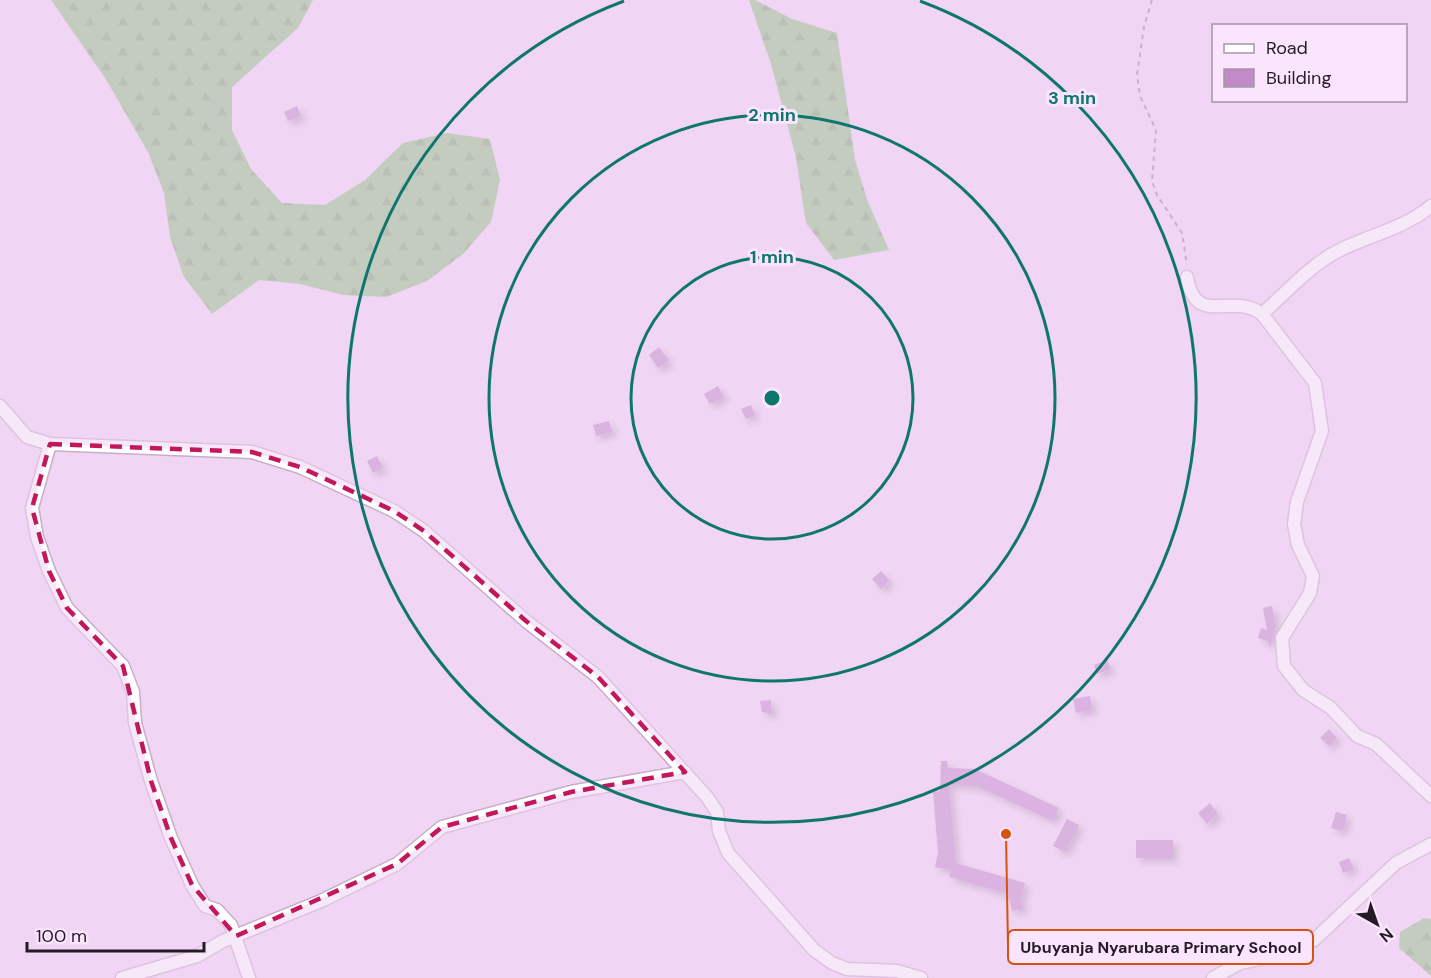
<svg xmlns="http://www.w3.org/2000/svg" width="1431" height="978" font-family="'DM Sans',sans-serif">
	<defs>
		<pattern id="forest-firs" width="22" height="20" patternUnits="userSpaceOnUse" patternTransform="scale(1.5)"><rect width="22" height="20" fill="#8fc181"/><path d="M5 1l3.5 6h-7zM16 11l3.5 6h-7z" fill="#7ba56f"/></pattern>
		<filter id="shadow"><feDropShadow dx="4.5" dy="4.5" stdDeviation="3" flood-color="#0004"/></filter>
	</defs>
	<rect width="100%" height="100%" fill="#f1d6f4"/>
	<path fill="url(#forest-firs)" d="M51 0H313L298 28 232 87V130L251 169 282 203 325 205 365 180 403 143 447 133 490 139 500 180 491 222 463 254 427 281 386 297 343 295 300 284 259 280 212 314 184 277 170 237 164 193 148 152 105 78Z
		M749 0H755L792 19 837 33 855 160 868 202 889 250 834 260 806 223 796 158 771 64Z
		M1424 918 1431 919V976L1399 948 1400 932Z"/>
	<path fill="#c08bc7" filter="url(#shadow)" d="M297 106 301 116 288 121 284 112Z
		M659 347 669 361 658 368 649 355Z
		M718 386 724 397 710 404 704 394Z
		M751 405 755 415 746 419 741 409Z
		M609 421 612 432 596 436 593 425Z
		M377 456 383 468 373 473 367 461Z
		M881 571 890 581 881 589 872 579Z
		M1272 606 1276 627 1270 648 1268 641 1258 638 1261 628 1267 630 1263 608Z
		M1107 660 1111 669 1097 674 1094 665Z
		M1090 696 1092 710 1076 713 1073 699Z
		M771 700 772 714 762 712 760 701Z
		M1329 729 1337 738 1329 746 1320 738Z
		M941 761H947L948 768 975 769 1059 808 1053 821 976 786 949 784 956 863 1025 883 1021 897 1023 909 1012 911 1008 894 949 877 951 870 935 867 938 852 933 792 940 791Z
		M1210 803 1218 814 1207 824 1198 813Z
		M1336 812 1347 815 1343 831 1331 828Z
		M1067 819 1079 825 1065 852 1053 846Z
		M1136 840H1173V858H1136Z
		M1349 858 1354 869 1343 873 1339 862Z"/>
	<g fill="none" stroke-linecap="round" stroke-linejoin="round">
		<g stroke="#c8aecb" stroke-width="15">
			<path id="minor" d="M1187 277C1196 329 1231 291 1262 314L1315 383 1322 431 1297 502 1294 524 1298 545 1313 576 1310 593 1282 638 1284 666 1303 690 1331 708 1357 736 1376 744 1431 796
				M1262 314C1286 293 1311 264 1340 250 1370 235 1405 228 1431 206
				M0 406 27 437 50 444 252 452 300 467 394 511 424 531 526 621 598 677 707 797 717 812 719 831 728 853 814 950 832 963 847 969 897 971 921 978
				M50 444 32 508 37 537 49 571 67 608 123 666 133 692 135 723 151 781 171 838 192 885 205 906 217 910 231 925 249 978
				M122 978 197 956 223 941 321 901 397 864 442 827 571 792 685 772
				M1213 978 1240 963 1279 955 1314 940 1396 863 1431 844"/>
		</g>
		<path stroke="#9a869c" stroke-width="2" stroke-dasharray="4.5 4.5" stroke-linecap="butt" d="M1152 0 1144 27 1137 75 1140 96 1156 130 1152 181 1157 195 1182 233 1187 265"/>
		<use href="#minor" stroke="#fff" stroke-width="12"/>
	</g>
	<path d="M0 0H1431V978H0ZM50 444 252 452 300 467 394 511 424 531 526 621 598 677 685 772 571 792 442 827 397 864 236 936 192 885 171 838 151 781 123 666 67 608 49 571 32 508Z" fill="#f1d6f4" fill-opacity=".55" fill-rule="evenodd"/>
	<path fill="none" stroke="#c2185b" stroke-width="4.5" stroke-dasharray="12 8" stroke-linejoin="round" d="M50 444 252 452 300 467 394 511 424 531 526 621 598 677 685 772 571 792 442 827 397 864 236 936 192 885 171 838 151 781 123 666 67 608 49 571 32 508Z"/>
	<g fill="none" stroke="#0f766e" stroke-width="3">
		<circle cx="772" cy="398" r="141"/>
		<circle cx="772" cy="398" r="283"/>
		<path d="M920 1A424 424 0 1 1 624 1"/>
	</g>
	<circle cx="772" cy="398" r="9" fill="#0f766e" stroke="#fbe5fe" stroke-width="3"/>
	<g font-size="18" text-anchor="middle" font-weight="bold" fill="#0f766e" stroke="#fbe5fe" stroke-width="6" stroke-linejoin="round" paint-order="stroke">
		<text x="1072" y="104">3 min</text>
		<text x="772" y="121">2 min</text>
		<text x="772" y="263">1 min</text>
	</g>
	<path fill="none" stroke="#d4530f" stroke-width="2" d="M1006 834L1008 947"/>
	<circle fill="#d4530f" stroke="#fbe5fe" stroke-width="2" cx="1006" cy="834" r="6"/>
	<rect fill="#fbe5fe" stroke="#d4530f" stroke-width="2" x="1008" y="930" width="305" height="34" rx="6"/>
	<g font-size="16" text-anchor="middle" font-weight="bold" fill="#251b26">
		<text x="1161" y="953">Ubuyanja Nyarubara Primary School</text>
	</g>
	<rect x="1212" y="24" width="195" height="78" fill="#fbe5fe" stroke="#a594a8" stroke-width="1.5"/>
	<rect x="1224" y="44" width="30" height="9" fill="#ffffff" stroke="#a594a8" stroke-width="1.5"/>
	<text x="1266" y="54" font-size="18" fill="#251b26">Road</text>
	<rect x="1224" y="69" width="30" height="18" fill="#c08bc7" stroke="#a594a8" stroke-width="1.5"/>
	<text x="1266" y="84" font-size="18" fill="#251b26">Building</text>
	<g transform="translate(1377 924) rotate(140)" stroke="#fbe5fe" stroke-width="4.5" paint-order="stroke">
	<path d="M0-4.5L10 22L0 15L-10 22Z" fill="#251b26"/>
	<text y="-9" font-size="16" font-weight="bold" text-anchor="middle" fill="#251b26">N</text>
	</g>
	<path d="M27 942v9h177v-9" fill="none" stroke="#251b26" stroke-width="3"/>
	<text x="36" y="942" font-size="18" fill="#251b26" stroke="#fbe5fe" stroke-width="4.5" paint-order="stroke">100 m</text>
</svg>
